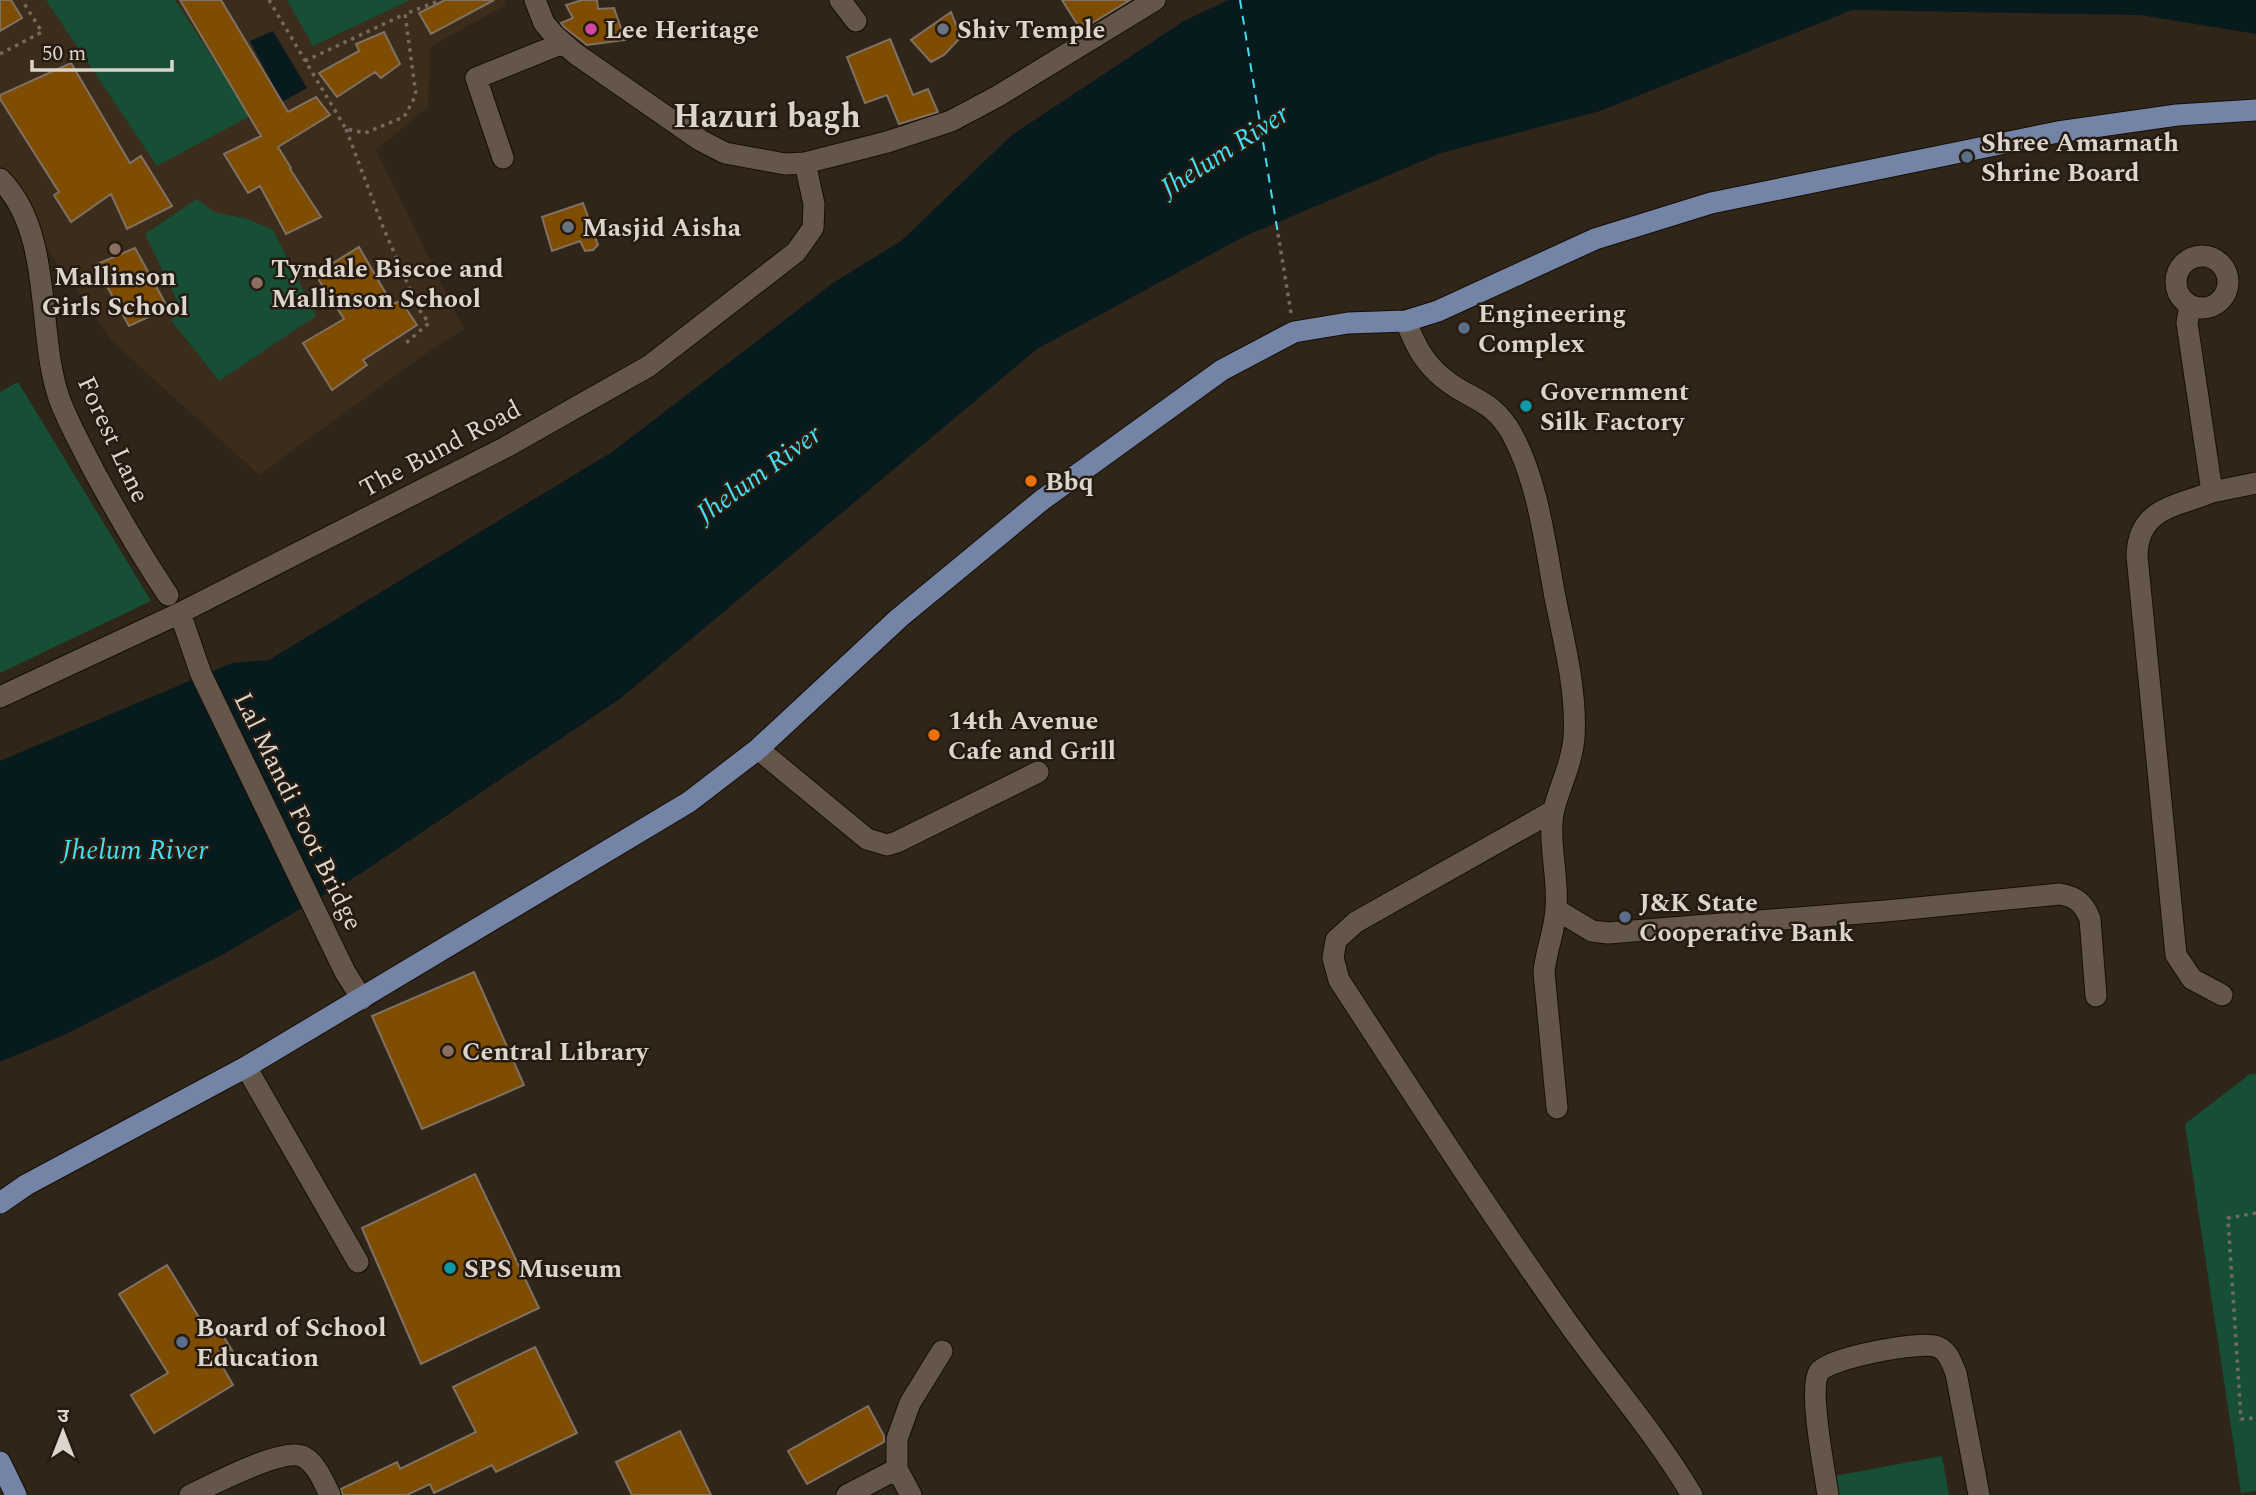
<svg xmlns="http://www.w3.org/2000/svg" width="2256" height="1495" font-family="Spectral,'Noto Sans Devanagari',serif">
	<rect width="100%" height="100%" fill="#302519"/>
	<path fill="#3b2c1b" d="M0 0H504L506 5 430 47 428 107 376 150 464 329 425 354 259 475 113 342 39 237 0 173Z"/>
	<path fill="#164f35" d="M46 0H175L250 116 157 166Z
		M287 0H410L313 46Z
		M197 199 214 212 248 219 273 230 316 316 219 381 171 320 181 309 145 234Z
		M18 382 151 601 0 673V392Z
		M2250 1074H2256V1491L2241 1493 2185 1124Z
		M1942 1456 1949 1495H1833L1829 1477Z"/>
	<path fill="#071a1d" d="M1228 0H2256V34L2140 15 1852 10 1600 111 1441 153 1243 237 1037 349 621 698 360 874 222 955 66 1034 0 1062V761L232 663 269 660 612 452 833 283 901 241 1012 135 1184 21Z
		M273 31 307 88 282 102 250 41Z"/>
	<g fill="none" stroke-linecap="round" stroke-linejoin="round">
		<path stroke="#44ddf1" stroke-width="2" stroke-dasharray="9 7" stroke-linecap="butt" d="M1240 0 1278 234"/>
	</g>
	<path fill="#7f4d01" stroke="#7f7164" stroke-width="2" d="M0 0H11L22 18 0 31Z
		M180 0H221L288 112 316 97 330 115 278 147 291 168 290 169 321 217 286 234 260 186 248 193 224 154 261 136Z
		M445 0H494L431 34 419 13Z
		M582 0H597L598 9 614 8 625 40 587 45 564 27 561 23 573 18 566 5Z
		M1062 0H1130L1081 30Z
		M951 12 961 37 944 55 931 62 911 40Z
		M384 32 400 64 381 78 375 72 337 97 319 73 359 51 356 44Z
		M890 39 913 95 928 89 938 112 899 124 887 95 865 103 847 57Z
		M71 63 130 163 141 156 172 206 127 229 111 194 71 222 54 195 59 192 0 99V95Z
		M583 203 598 245 593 250 585 251 580 241 552 251 542 217Z
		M359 247 392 304 401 301 417 325 363 360 367 365 332 390 303 343 344 319 315 274Z
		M135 248 168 308 129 326 95 265Z
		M474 972 524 1085 422 1129 372 1016Z
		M475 1174 539 1308 421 1364 362 1228Z
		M167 1265 211 1337 220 1331 235 1355 221 1364 233 1385 154 1433 131 1395 168 1373 119 1294Z
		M535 1347 577 1433 496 1472 492 1465 434 1493 430 1484 407 1495H343L341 1489 397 1462 400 1469 476 1432 453 1387Z
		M868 1406 884 1436V1442L807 1484 788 1451Z
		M680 1431 711 1495H632L616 1462Z"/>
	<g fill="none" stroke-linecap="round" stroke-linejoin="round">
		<g stroke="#170e04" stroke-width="23">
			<path id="minor" d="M535 0 544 23 555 36 576 54 700 140 725 153 785 164 805 163 887 142 951 121 998 96 1155 0
				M840 0 856 21
				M503 158 476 78 563 43
				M0 179C54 233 36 331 59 398 68 423 82 447 94 471 117 513 141 555 168 595
				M2176 282a26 26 0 1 1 52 0a26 26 0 1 1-52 0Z
				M2190 305 2187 323 2212 492C2175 507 2138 508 2137 556L2176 955 2192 979 2222 995
				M1406 321C1414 343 1424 363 1443 378 1469 400 1492 398 1512 434 1538 482 1545 543 1555 597 1564 643 1577 691 1574 738 1572 764 1560 785 1554 809 1547 839 1559 878 1556 909 1555 930 1546 950 1544 972L1557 1108
				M2212 492 2256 483
				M180 613 201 674 345 972 362 999
				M0 697 180 613 506 447 649 366 796 252 813 228 814 204 805 163
				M758 749 867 839 887 845 897 842 1038 772
				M1553 811 1356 922 1336 940 1333 958 1339 980C1412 1092 1484 1204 1561 1313 1604 1375 1654 1431 1692 1495
				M1557 910 1592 931 1608 933 1886 911 2060 894C2077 897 2084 904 2090 919L2096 996
				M246 1067 358 1262
				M897 1469V1439L910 1403 942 1351
				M190 1495C212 1485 280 1448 302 1456 316 1462 324 1483 330 1495
				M847 1495 897 1469 911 1495
				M1828 1495C1825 1473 1808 1389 1819 1372 1828 1358 1922 1340 1938 1347 1949 1352 1951 1362 1956 1373L1979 1495"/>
		</g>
		<g stroke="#170e04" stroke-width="23">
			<path id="major" d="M0 1203 26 1185 246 1067 689 802 758 749 899 618 1042 500 1222 370 1294 332 1348 323 1406 321 1438 311 1595 239 1711 203 2058 132 2177 115 2256 110
				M0 1462 16 1495"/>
		</g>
		<path stroke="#736a60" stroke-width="3.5" stroke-dasharray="3.5 5" stroke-linecap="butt" d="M269 0 346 129 365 133 404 117 416 95 405 14 441 0
			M0 54 42 32 22 0
			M305 61 405 14
			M346 129 383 227 418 308 429 323 406 343
			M1278 234 1291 313
			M2256 1213 2228 1218 2241 1419 2256 1418"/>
		<use href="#minor" stroke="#64574a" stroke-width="21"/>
		<use href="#major" stroke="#7484a6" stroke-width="21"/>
	</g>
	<circle fill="#d1479c" stroke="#261b10" stroke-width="2.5" cx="591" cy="29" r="7"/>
	<g fill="#6b7280" stroke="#261b10" stroke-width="2.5">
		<circle cx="943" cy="29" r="7"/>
		<circle cx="568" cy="227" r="7"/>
	</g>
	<g fill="#5c6f8a" stroke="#261b10" stroke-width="2.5">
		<circle cx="1967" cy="157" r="7"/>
		<circle cx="1464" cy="328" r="7"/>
		<circle cx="1625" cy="917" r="7"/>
		<circle cx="182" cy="1342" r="7"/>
	</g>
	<g fill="#8d6e63" stroke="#261b10" stroke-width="2.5">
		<circle cx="115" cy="249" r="7"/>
		<circle cx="257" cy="283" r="7"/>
		<circle cx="448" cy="1051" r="7"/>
	</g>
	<g fill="#0f9aa8" stroke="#261b10" stroke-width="2.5">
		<circle cx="1526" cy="406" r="7"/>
		<circle cx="450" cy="1268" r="7"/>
	</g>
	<g fill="#e8710a" stroke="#261b10" stroke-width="2.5">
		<circle cx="1031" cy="481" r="7"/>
		<circle cx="934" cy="735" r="7"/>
	</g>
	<g text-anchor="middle" stroke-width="5" stroke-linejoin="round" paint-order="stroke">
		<g font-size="26" font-weight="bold" fill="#dcd5ce" stroke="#261b10" text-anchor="start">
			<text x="605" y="38">Lee Heritage</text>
			<text x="957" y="38">Shiv Temple</text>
			<text x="1981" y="151">Shree Amarnath<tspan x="1981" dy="30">Shrine Board</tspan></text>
			<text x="582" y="236">Masjid Aisha</text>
			<text x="271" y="277">Tyndale Biscoe and<tspan x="271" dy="30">Mallinson School</tspan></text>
			<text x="115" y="285" text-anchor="middle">Mallinson<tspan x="115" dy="30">Girls School</tspan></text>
			<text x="1478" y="322">Engineering<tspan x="1478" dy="30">Complex</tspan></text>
			<text x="1540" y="400">Government<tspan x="1540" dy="30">Silk Factory</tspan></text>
			<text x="1045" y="490">Bbq</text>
			<text x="948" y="729">14th Avenue<tspan x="948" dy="30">Cafe and Grill</tspan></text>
			<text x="1639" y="911">J&amp;K State<tspan x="1639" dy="30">Cooperative Bank</tspan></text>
			<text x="462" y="1060">Central Library</text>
			<text x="464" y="1277">SPS Museum</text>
			<text x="196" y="1336">Board of School<tspan x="196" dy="30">Education</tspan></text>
		</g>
		<g font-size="26" fill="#dcd5ce" stroke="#261b10">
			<text transform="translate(114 439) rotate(65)" y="9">Forest Lane</text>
			<text transform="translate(440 448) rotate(-28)" y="9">The Bund Road</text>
			<text transform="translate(299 811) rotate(64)" y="9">Lal Mandi Foot Bridge</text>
		</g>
		<g font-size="28" font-style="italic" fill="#44ddf1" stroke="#261b10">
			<text transform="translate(1224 150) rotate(-33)" y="10">Jhelum River</text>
			<text transform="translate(758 473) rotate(-36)" y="10">Jhelum River</text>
			<text x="135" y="859">Jhelum River</text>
		</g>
		<g font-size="33" font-weight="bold" fill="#dcd5ce" stroke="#261b10">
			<text x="767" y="127">Hazuri bagh</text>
		</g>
	</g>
	<g transform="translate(63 1432)" stroke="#261b10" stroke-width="5" paint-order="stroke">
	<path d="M0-5L12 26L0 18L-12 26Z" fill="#dcd5ce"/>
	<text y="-10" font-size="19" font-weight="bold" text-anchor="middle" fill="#dcd5ce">उ</text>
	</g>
	<path d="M32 60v10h140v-10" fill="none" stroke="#dcd5ce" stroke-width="3.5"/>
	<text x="42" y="60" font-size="21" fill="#dcd5ce" stroke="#261b10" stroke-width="5" paint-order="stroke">50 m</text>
</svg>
